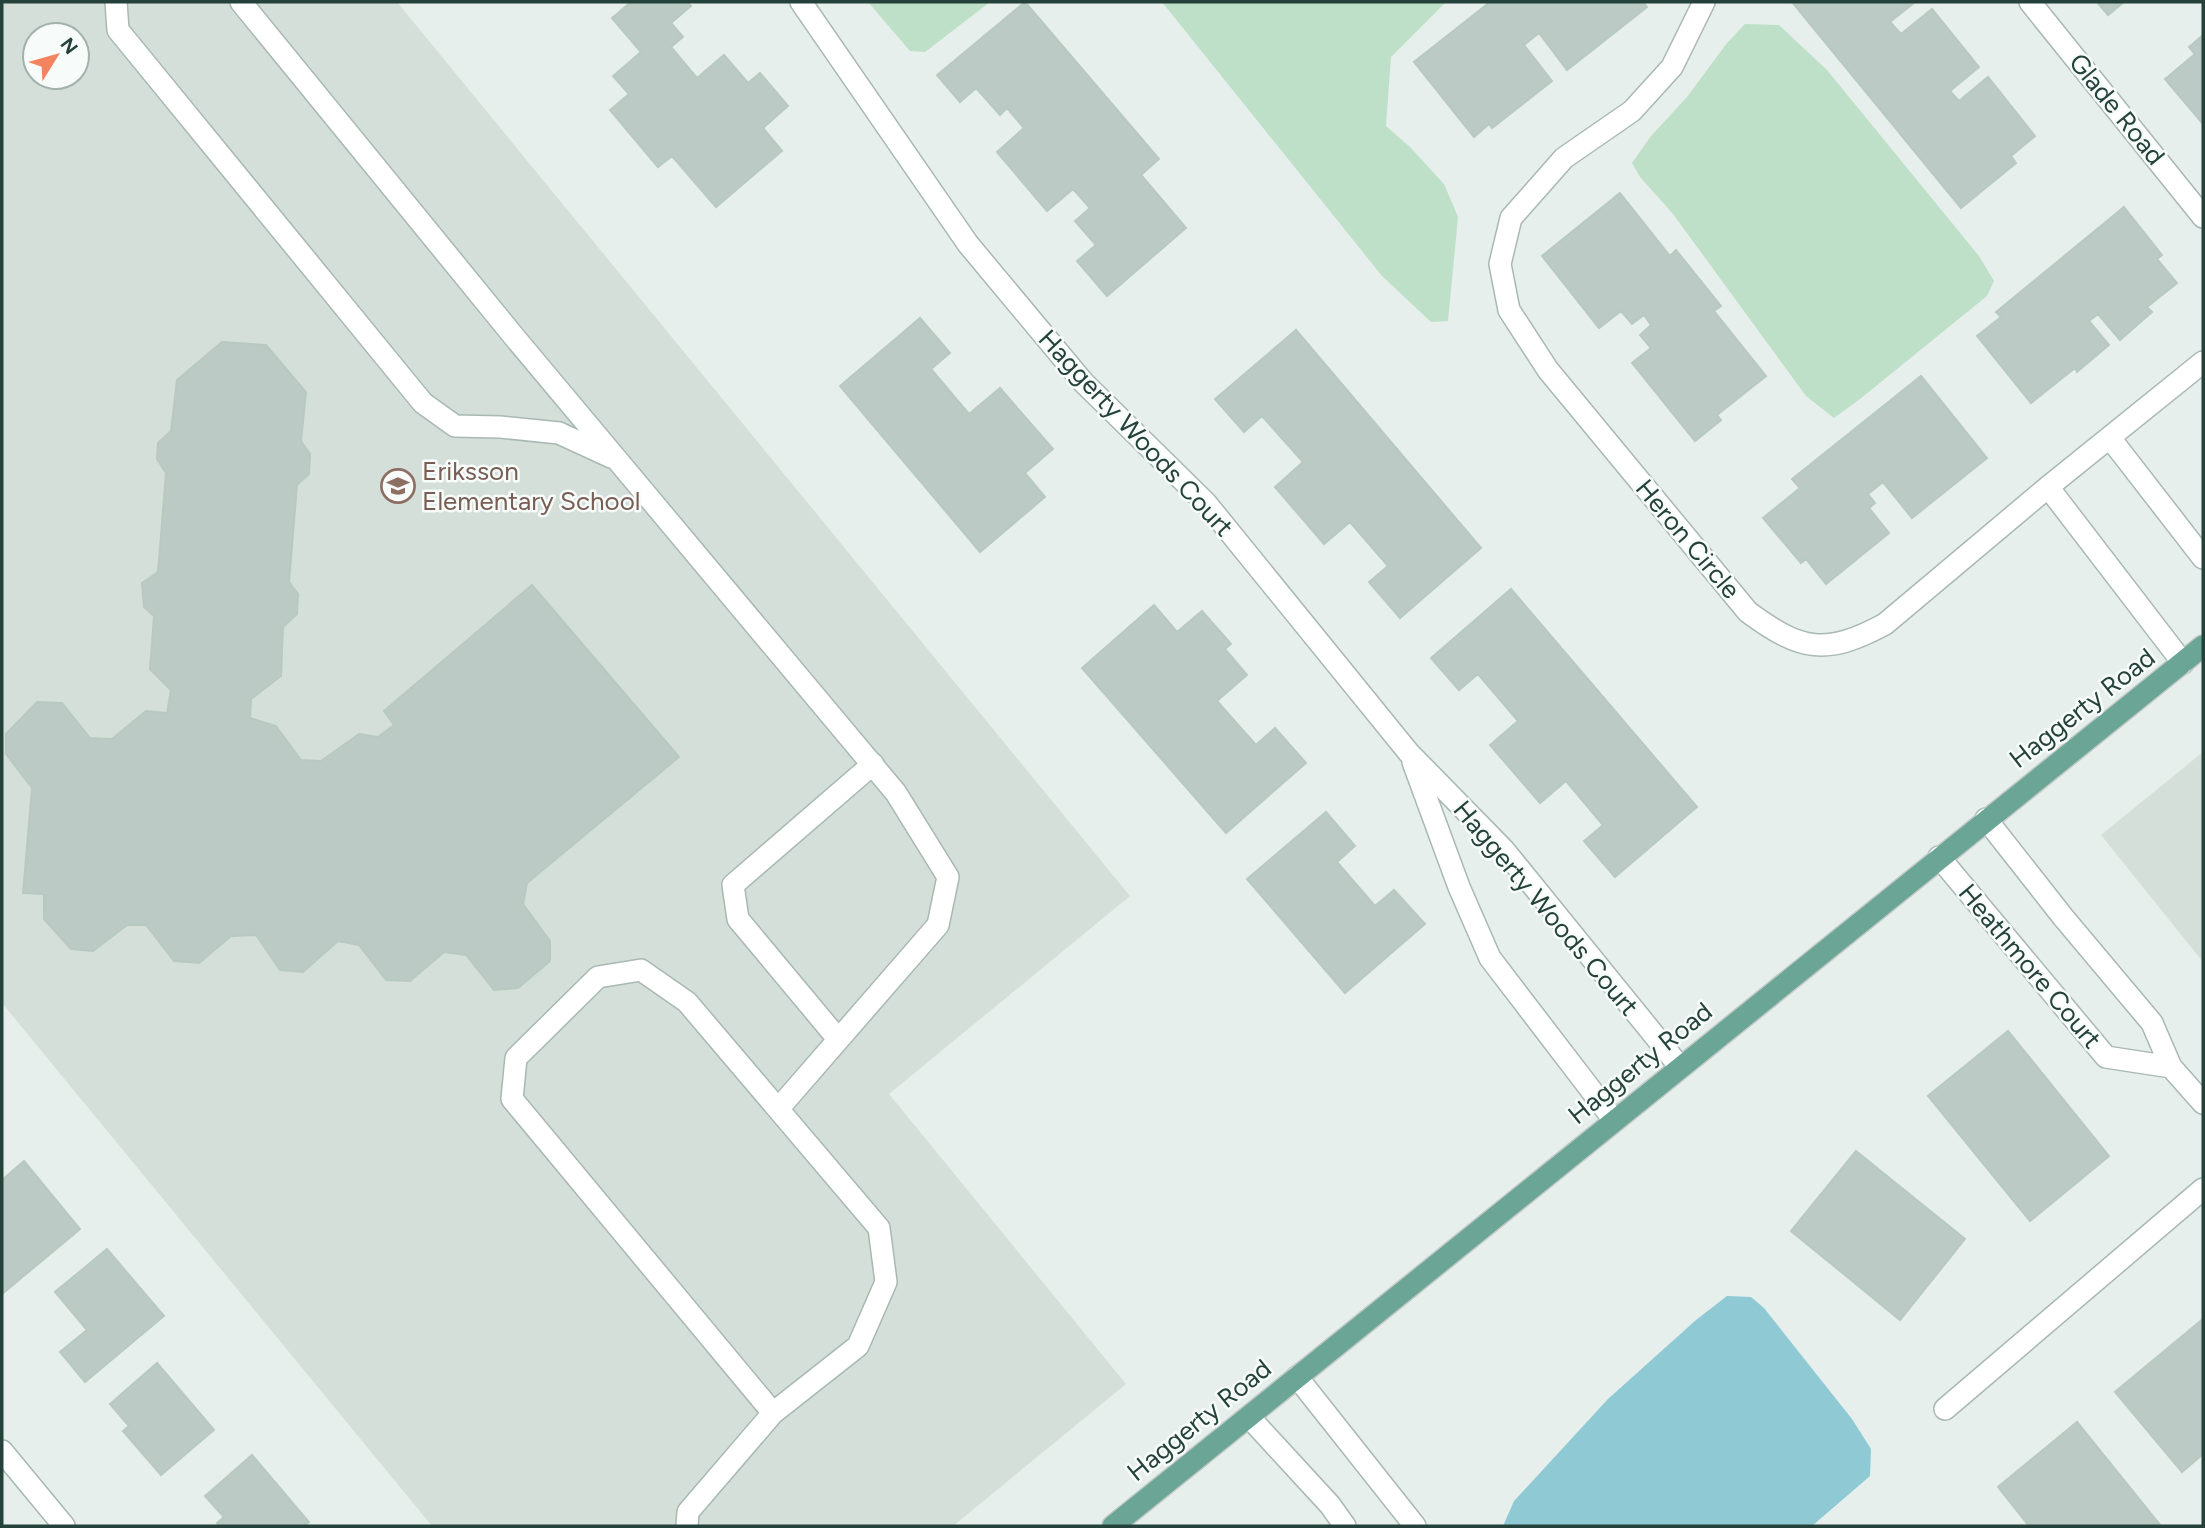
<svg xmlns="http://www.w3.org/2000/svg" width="2205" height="1528" font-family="Figtree,sans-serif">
	<rect width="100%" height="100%" fill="#e6efeb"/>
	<path fill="#d4dfda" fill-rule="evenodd" d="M2 2H397L1130 896 889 1094 1126 1384 953 1526H432L2 1003ZM35 35H77V77H35Z
		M2203 752V962L2101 835Z"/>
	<path fill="#bfe0c8" d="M868 2H990L925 52 910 51Z
		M1162 2H1446L1391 57 1386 126 1410 147 1444 184 1458 217 1448 321 1431 322 1382 276Z
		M1745 24 1779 25 1827 70 1979 256 1994 281 1987 296 1860 399 1834 418 1806 396 1673 214 1640 177 1632 163 1651 136 1687 97 1727 43Z"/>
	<path fill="#8ec9d4" d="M1727 1296 1751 1297 1764 1308 1852 1419 1871 1449 1870 1476 1812 1526H1503L1514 1501 1608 1399 1696 1320Z"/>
	<path fill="#bbcac4" stroke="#b8c9c2" stroke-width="2" d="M631 2H687L691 6 671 23 683 37 671 47 697 78 724 55 748 83 760 73 788 106 763 128 782 151 716 207 672 156 658 167 610 110 629 94 613 76 641 52 612 18Z
		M1025 2 1159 159 1141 175 1186 228 1107 296 1077 261 1096 245 1075 221 1090 208 1073 189 1047 211 997 152 1024 128 1007 108 1000 115 976 88 960 102 937 75Z
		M1490 2H1643L1647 7 1567 70 1539 33 1524 45 1552 81 1492 128 1489 124 1474 137 1414 62Z
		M1792 2H1915L1890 22 1901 34 1932 9 1979 67 1950 91 1959 101 1988 77 2035 136 2011 156 2016 163 1961 208Z
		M2097 2H2124L2108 15Z
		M2203 35V124L2165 79 2195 54 2189 47Z
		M1620 193 1670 256 1676 250 1721 306 1714 311 1766 376 1717 415 1721 420 1695 441 1632 363 1651 348 1640 335 1651 325 1644 315 1632 324 1621 311 1599 328 1542 256Z
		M2124 207 2162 255 2157 259 2177 283 2147 307 2152 312 2120 340 2098 314 2089 321 2109 345 2077 372 2075 368 2031 403 1977 336 2001 317 1996 312Z
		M920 318 950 353 931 369 969 414 1000 388 1053 449 1025 473 1045 497 980 552 840 386Z
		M1296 330 1481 548 1400 618 1369 582 1388 566 1350 522 1324 544 1275 487 1303 462 1262 416 1244 432 1215 399Z
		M222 342 266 345 306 392 301 441 310 454 309 474 297 485 289 582 298 594 297 614 283 627 281 676 251 699 250 718 276 726 301 760 321 761 359 734 378 737 394 725 384 711 532 585 679 757 527 883 523 904 550 941V961L518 988 494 990 466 955 444 952 410 981 386 980 359 945 338 941 303 972 280 970 256 935 231 936 199 963 174 961 146 925H127L93 951 71 949 44 919V894L23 893 32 788 6 754V734L37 702 62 703 90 738 112 739 146 711 167 713 171 690 150 669 154 616 144 607 142 583 158 572 166 473 157 459 158 443 171 431 177 380Z
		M1921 376 1987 458 1912 518 1883 482 1868 494 1875 503 1869 508 1889 533 1826 584 1806 559 1801 563 1763 518 1800 488 1792 479Z
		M1511 589 1697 807 1615 877 1584 841 1603 825 1566 781 1540 803 1490 745 1518 721 1478 674 1459 690 1431 658Z
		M1154 605 1177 632 1202 611 1231 644 1225 649 1247 675 1217 701 1256 745 1275 728 1306 763 1226 833 1082 668Z
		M1326 812 1355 846 1337 862 1375 906 1394 890 1425 924 1345 993 1247 879Z
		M2008 1031 2109 1156 2030 1221 1928 1096Z
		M1856 1151 1965 1239 1900 1320 1791 1231Z
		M24 1161 80 1229 2 1294V1180Z
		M107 1249 164 1316 85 1382 60 1352 87 1330 55 1292Z
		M2203 1319V1454L2182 1472 2115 1392Z
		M157 1363 214 1430 161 1475 123 1431 129 1426 110 1404Z
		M2077 1422 2161 1526H2029L1998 1487Z
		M252 1455 309 1522 304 1526H220L217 1523 224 1517 205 1496Z"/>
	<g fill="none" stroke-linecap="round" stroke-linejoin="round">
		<g stroke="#a8b8b2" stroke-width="24">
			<path id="minor" d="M116 2 118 30 423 403 455 426 500 427 559 433 611 457
				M241 2 516 339 896 793 948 877 938 925 779 1108
				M801 2 968 244 1083 382 1206 503 1409 753 1504 850 1680 1067
				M1704 2 1672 67 1632 111 1564 158 1511 218 1500 264 1509 310 1548 370 1748 612C1801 651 1826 656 1885 624L2048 487 2203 362
				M2030 2 2203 217
				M2110 438 2203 558
				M2048 487 2183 663
				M1413 762 1459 887 1490 958 1614 1120
				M1986 819 2063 917 2152 1023 2171 1067 2203 1103
				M1939 857 2106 1057 2171 1067
				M838 1039 738 919 733 885 873 764
				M1297 1377 1415 1526
				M1945 1409 2203 1189
				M1249 1417 1330 1505 1345 1526
				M2 1451 64 1526
				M687 1526 688 1512 773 1413 858 1346 886 1282 879 1228 687 1002 641 970 598 977 516 1058 512 1099 773 1413"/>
		</g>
		<g stroke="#c2cac8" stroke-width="24">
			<path id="major" d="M1113 1526 2203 646"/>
		</g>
		<use href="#minor" stroke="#fff" stroke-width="21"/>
		<use href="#major" stroke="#6aa596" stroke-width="21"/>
	</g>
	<defs>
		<g id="school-ring" transform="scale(1.75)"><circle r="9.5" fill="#f7fbf9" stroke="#8d6e63" stroke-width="1.5"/><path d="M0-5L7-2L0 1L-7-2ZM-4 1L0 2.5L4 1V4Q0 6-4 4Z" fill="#8d6e63"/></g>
	</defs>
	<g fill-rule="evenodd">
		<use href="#school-ring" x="398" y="486"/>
	</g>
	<g text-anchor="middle" stroke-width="5" stroke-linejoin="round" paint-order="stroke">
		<g font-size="26" fill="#24423a" stroke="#f7fbf9">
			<text transform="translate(2117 109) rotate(51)" y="9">Glade Road</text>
			<text transform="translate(1136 433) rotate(47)" y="9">Haggerty Woods Court</text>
			<text transform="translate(1688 539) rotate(50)" y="9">Heron Circle</text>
			<text transform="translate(2082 708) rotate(-38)" y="9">Haggerty Road</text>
			<text transform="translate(1546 908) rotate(50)" y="9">Haggerty Woods Court</text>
			<text transform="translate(2030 966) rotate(50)" y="9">Heathmore Court</text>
			<text transform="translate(1640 1063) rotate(-39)" y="9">Haggerty Road</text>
			<text transform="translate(1199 1420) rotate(-39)" y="9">Haggerty Road</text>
		</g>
		<g font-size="26" fill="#785e54" stroke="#f7fbf9" text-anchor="start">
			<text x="422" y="480">Eriksson<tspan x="422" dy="30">Elementary School</tspan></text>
		</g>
	</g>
	<rect width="2205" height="1528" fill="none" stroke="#24423a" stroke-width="7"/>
	<g transform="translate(56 56) rotate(53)"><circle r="33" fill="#f7fbf9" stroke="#a3b1ad" stroke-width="2"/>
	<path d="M0-5L12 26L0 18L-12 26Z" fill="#f4845f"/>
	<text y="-10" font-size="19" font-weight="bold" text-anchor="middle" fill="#24423a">N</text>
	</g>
</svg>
